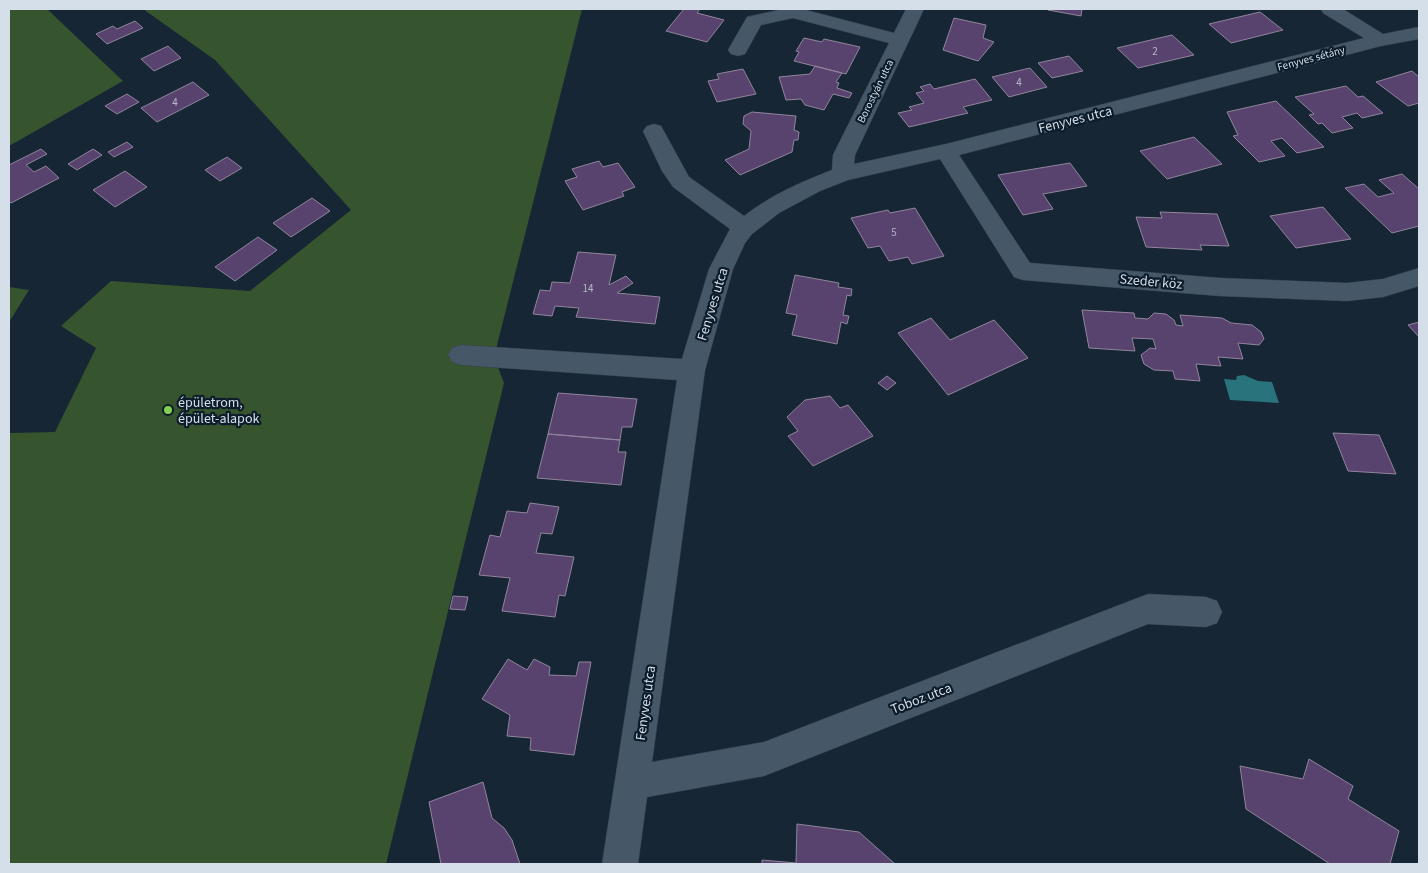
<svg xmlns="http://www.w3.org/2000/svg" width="1428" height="873" font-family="'Source Sans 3',sans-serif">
	<rect width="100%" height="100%" fill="#162635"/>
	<path fill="#36552e" d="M9 9H47L123 81 9 146Z
		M143 9H582L494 357 504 383 386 864H9V433L55 432 96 348 61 326 111 281 250 291 351 210 215 60Z
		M9 287 29 290 9 322Z"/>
	<path fill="#29737c" d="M1244 375 1258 381 1272 382 1279 403 1230 400 1224 379 1236 380 1237 376Z"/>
	<path fill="#58436e" stroke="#90859c" d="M684 9H700L697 13 724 20 707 42 666 31Z
		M1049 9H1082L1081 16 1048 10Z
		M1260 12 1283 30 1231 43 1209 24Z
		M954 18 986 25 983 38 994 42 978 61 943 50Z
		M135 21 143 28 107 44 96 34 113 26 117 29Z
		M1172 35 1194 55 1138 68 1117 48Z
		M804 38 822 42 824 39 860 47 846 74 794 61 799 52 796 51Z
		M168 46 181 58 154 71 141 59Z
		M1069 56 1083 71 1052 78 1038 63Z
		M815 66 842 73 836 82 839 83 837 88 852 93 849 98 833 94 824 110 805 105 801 99 786 100 779 77 810 74Z
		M1030 68 1047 87 1009 97 992 77Z
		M743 69 756 94 717 102 708 81 719 79 717 74Z
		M1412 71 1419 77V103L1408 106 1376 82Z
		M975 79 992 100 963 107 968 113 909 127 898 113 912 110 909 107 924 103 916 93 924 91 920 87 930 84 934 89Z
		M193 82 209 95 157 122 141 108Z
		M1346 86 1358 97 1363 96 1383 113 1362 118 1357 113 1342 117 1353 128 1332 133 1322 123 1318 124 1309 115 1314 114 1295 97Z
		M127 94 139 102 117 114 105 106Z
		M1276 101 1324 147 1297 153 1282 138 1271 141 1285 156 1259 162 1233 136 1238 135 1227 112Z
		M752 112 796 116 794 130 799 132 798 140H794L792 152 740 175 725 160 749 149 751 131 743 124 744 116Z
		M1194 137 1222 164 1167 179 1140 151Z
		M127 142 133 147 114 157 108 152Z
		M41 149 47 154 26 165 34 172 46 166 59 178 11 203 9 201V165Z
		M93 149 102 155 77 170 68 164Z
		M227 157 242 168 220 181 205 170Z
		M599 161 603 167 618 163 635 187 622 192 624 196 583 210 565 181 577 177 572 169Z
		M1070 163 1087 186 1043 194 1053 209 1023 215 998 175Z
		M125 171 147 187 115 207 93 190Z
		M1402 174 1419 189V226L1392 233 1345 188 1364 184 1378 197 1394 193 1379 180Z
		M312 198 330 211 291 237 273 223Z
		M1323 207 1351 239 1296 248 1270 216Z
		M915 208 944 256 912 264 908 257 889 261 880 246 868 248 851 218 888 210 890 213Z
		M1160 212 1217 214 1229 246 1200 245 1202 250 1146 247 1136 217 1162 218Z
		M258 237 277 250 235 281 215 267Z
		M578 252 616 255 609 285 626 276 633 283 617 293 660 297 655 324 576 317 579 308 555 306 552 316 533 314 540 290 550 291 552 282 570 283Z
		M795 275 839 283 838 287 852 289 851 296 847 295 843 315 849 316 847 324 841 322 837 344 792 335 797 315 786 313Z
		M1082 310 1134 313 1135 318 1148 319 1154 313 1166 314 1174 320 1176 325 1183 326 1180 315 1222 318 1231 323 1252 325 1261 332 1264 339 1259 345 1238 343 1243 359 1218 357 1221 366 1196 364 1200 381 1175 379 1173 371 1154 370 1144 364 1141 355 1150 348 1156 349 1153 339 1132 338 1135 351 1089 348Z
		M931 318 950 340 994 320 1028 358 948 395 898 333Z
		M1419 322V337L1408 325Z
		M887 376 896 383 887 390 878 383Z
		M558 393 637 399 632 427H622L620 440 548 434Z
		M830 396 840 408 848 405 873 436 813 466 788 436 798 431 787 417 805 400Z
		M1333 433 1379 435 1396 474 1348 471Z
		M548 434 620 440 618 452H626L621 485 537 478Z
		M530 503 559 507 552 534 541 533 536 553 574 557 565 596 559 595 555 617 502 611 510 578 479 575 490 535 500 537 507 511 527 513Z
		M453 596 468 597 465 610 450 609Z
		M508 659 527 670 534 659 550 667 549 675 576 676 579 662H591L574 755 530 750 531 738 507 736 510 715 482 699Z
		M1309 759 1353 786 1348 799 1399 831 1390 864H1330L1246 809 1240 766 1303 779Z
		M483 782 492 818 504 828 512 840 520 864H441L429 802Z
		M797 824 859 832 895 864H762V860L796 863Z"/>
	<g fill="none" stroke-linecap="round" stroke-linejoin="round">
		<g stroke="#35404d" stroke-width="1">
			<path id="street" d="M783 9H802L894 33 906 9H924L855 155 854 164 946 144 1364 38 1323 13 1321 9H1343L1383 34 1419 27V39L1381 46 959 155 1030 263 1220 278 1347 283 1383 279 1419 268V286L1383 297 1347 301 1220 296 1023 280 1014 277 940 159 848 180 820 191 779 213 752 234 745 243 733 269 705 370 652 762 764 742 1148 594 1206 597 1217 601 1222 612 1217 623 1206 627 1148 624 764 776 647 797 638 864H602L677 380 461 365 452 362 448 355 452 348 461 345 682 359 709 269 730 229 673 187 662 171 643 131 647 126 654 124 661 126 689 177 744 216C771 195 801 182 832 170L833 155 889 43 793 18 761 25 745 54 738 56 731 54 728 50 747 17Z"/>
		</g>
		<use href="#street" fill="#465768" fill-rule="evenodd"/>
	</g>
	<circle fill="#81d050" stroke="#0d1c2b" stroke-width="2" cx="168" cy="410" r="5"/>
	<g text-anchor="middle" stroke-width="4.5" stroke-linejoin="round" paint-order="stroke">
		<g font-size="11" fill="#b6b8cb">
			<text x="1155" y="55">2</text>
			<text x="1019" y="86">4</text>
			<text x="175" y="106">4</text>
			<text x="894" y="236">5</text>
			<text x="588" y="292">14</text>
		</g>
		<g font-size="11" fill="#d5dfea" stroke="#0d1c2b">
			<text transform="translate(1311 58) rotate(-15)" y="4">Fenyves sétány</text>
			<text transform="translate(875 91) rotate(-64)" y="4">Borostyán utca</text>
		</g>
		<g font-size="14" fill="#d5dfea" stroke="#0d1c2b">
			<text transform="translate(1075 119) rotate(-14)" y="5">Fenyves utca</text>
			<text transform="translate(1151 281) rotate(5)" y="5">Szeder köz</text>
			<text transform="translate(712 304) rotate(-73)" y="5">Fenyves utca</text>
			<text transform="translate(921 698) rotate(-21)" y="5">Toboz utca</text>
			<text transform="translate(645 703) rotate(-82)" y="5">Fenyves utca</text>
		</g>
		<g font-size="14" fill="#d5dfea" stroke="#0d1c2b" text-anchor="start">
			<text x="178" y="407">épületrom,<tspan x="178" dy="16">épület-alapok</tspan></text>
		</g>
	</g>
	<rect width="1428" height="873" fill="none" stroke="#d5dfea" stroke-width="20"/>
</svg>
